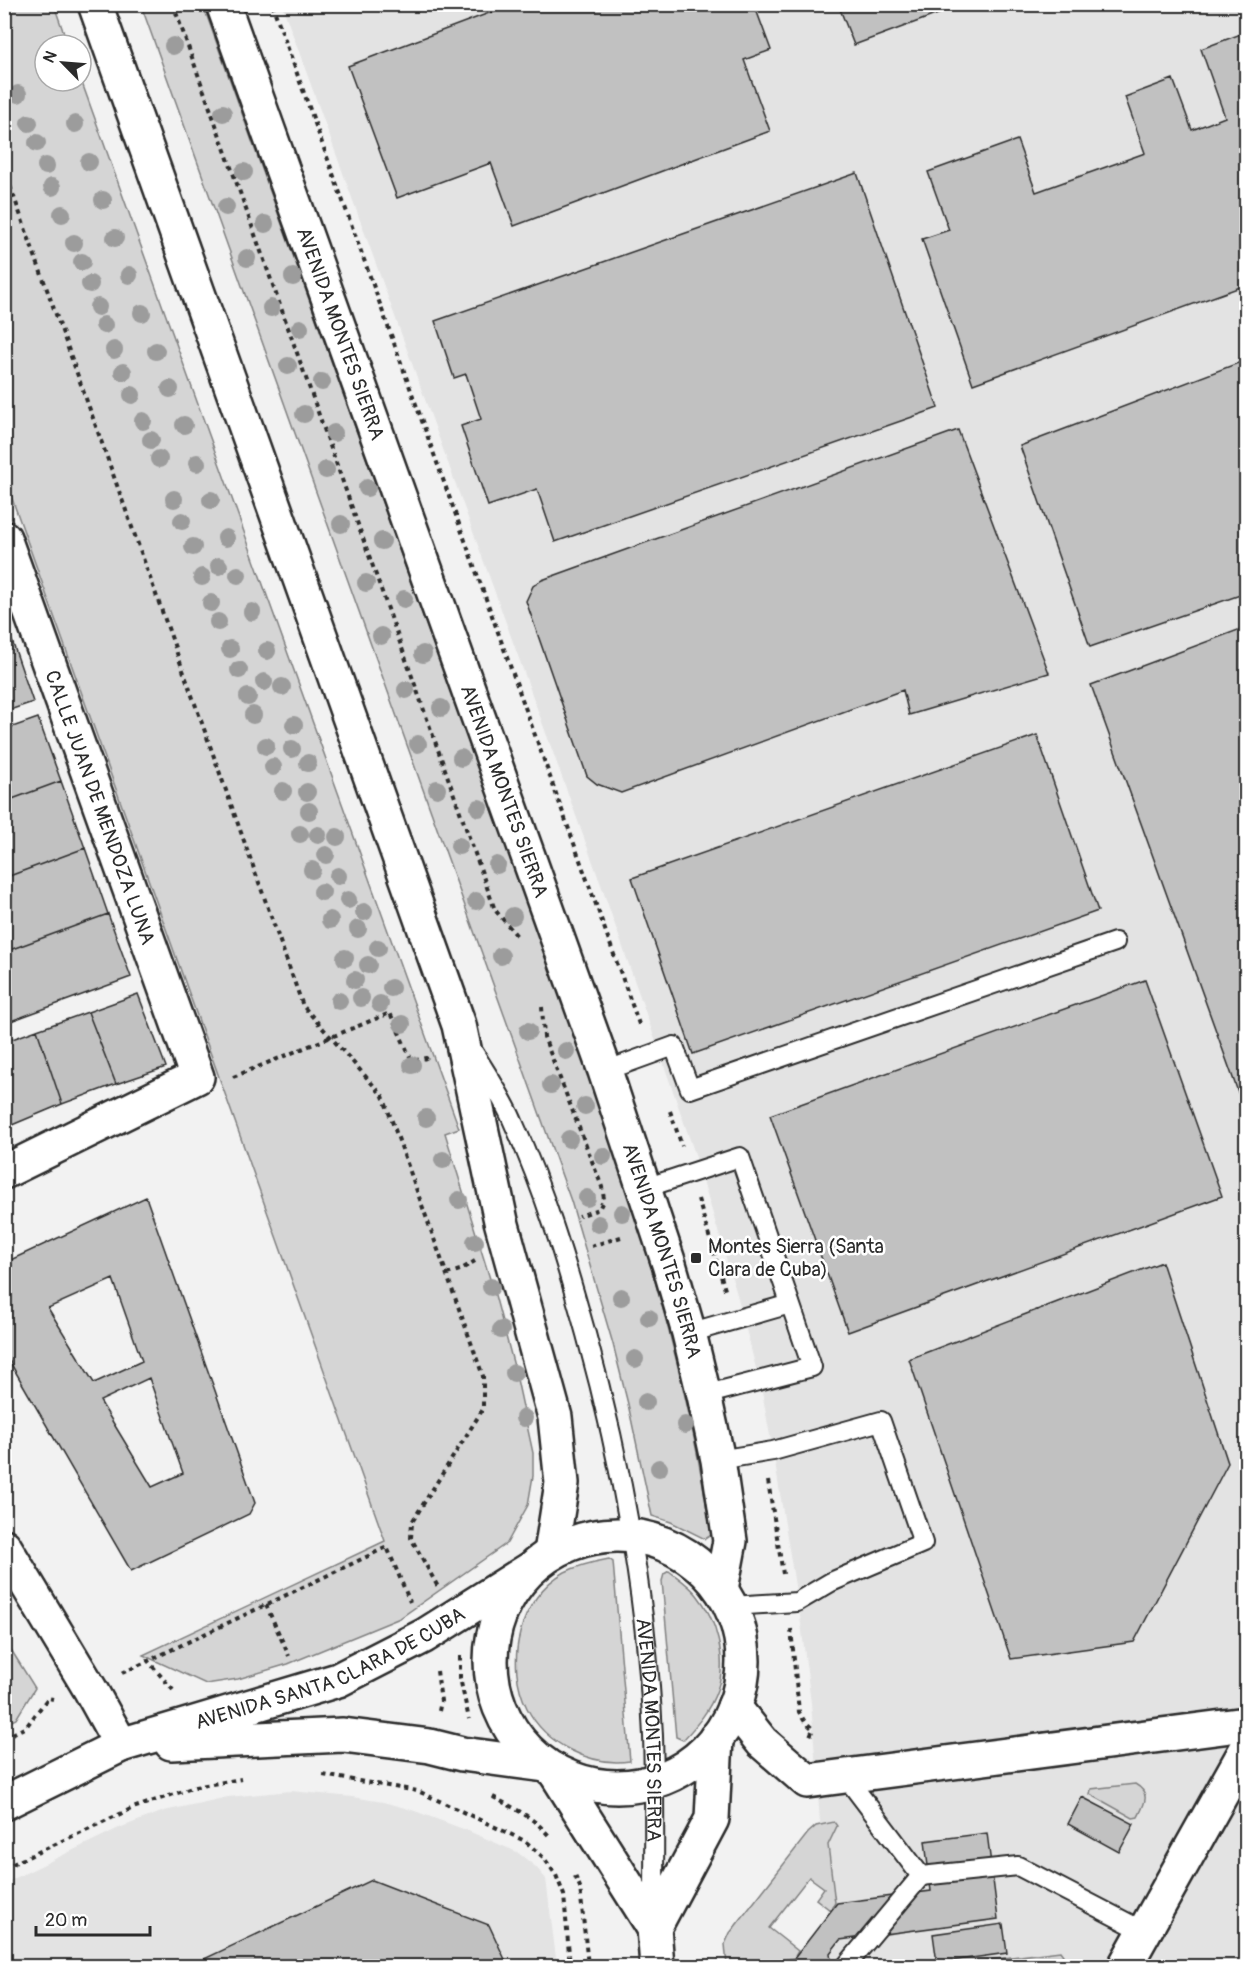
<svg xmlns="http://www.w3.org/2000/svg" width="1251" height="1971" font-family="Pangolin,sans-serif">
	<rect width="100%" height="100%" fill="#f2f2f2"/>
	<filter id="ink" filterUnits="userSpaceOnUse"><feTurbulence type="fractalNoise" baseFrequency=".0167" numOctaves="2"/><feDisplacementMap in="SourceGraphic" scale="12" xChannelSelector="R" yChannelSelector="G"/><feConvolveMatrix kernelMatrix="1 2 1 2 8 2 1 2 1" color-interpolation-filters="sRGB"/></filter>
	<g filter="url(#ink)">
		<path fill="#e3e3e3" d="M282 5H1246V1966H831L811 1703 800 1616 775 1463 762 1392 738 1298 695 1154 600 882Z
			M291 1791 352 1797 383 1802 412 1810 466 1830 517 1852 536 1867 546 1879 557 1966H5V1883L119 1828 164 1811 228 1797Z"/>
		<path fill="#d5d5d5" stroke="#808080" stroke-width="1.5" d="M5 4 54 5 68 45H45V81L81 80 459 1128 445 1133 495 1295 515 1370 533 1453V1476L528 1505 507 1543 400 1618 288 1664 238 1679 206 1684 143 1655 385 1541 5 479Z
			M141 5H203L606 1124C651 1259 691 1394 711 1535L705 1539 671 1522 652 1516 628 1404 613 1344 571 1201Z
			M609 1559 613 1562 630 1761C591 1767 545 1744 527 1708 504 1663 519 1597 565 1572 579 1565 593 1562 609 1559Z
			M669 1571C678 1578 689 1585 697 1595 716 1618 728 1661 717 1690 710 1710 697 1725 683 1740L676 1737 662 1581 664 1574Z
			M5 1640 35 1688 16 1719 5 1724Z
			M1135 1784C1151 1793 1145 1803 1138 1817L1133 1818 1090 1794 1091 1789Z
			M834 1822 837 1826 828 1845 835 1903 830 1910 816 1899 824 1888 809 1877 769 1928 798 1951 794 1958 768 1962 758 1966H727L725 1944 730 1933 808 1833 816 1826Z
			M1060 1951 1063 1955 1056 1966H940Z"/>
		<path fill="#c1c1c1" stroke="#2b2b2b" stroke-width="1.5" fill-rule="evenodd" d="M513 4H754L771 50 744 60 770 131 514 226 491 163 397 198 348 66Z
			M838 4H965L854 45Z
			M1246 32V285L973 384 922 239 949 230 928 172 1017 140 1036 192 1145 153 1125 97 1173 79 1192 130 1225 117 1201 49Z
			M857 173 938 408 555 542 537 489 488 506 461 426 481 419 466 374 454 378 435 321Z
			M1246 360V593L1090 647 1020 446Z
			M958 430 1049 673 909 715 903 690 621 793 597 784 587 776 526 601 533 586 542 580Z
			M7 626 33 702 4 712V627Z
			M1246 627V1114L1091 685Z
			M38 718 61 781 4 802V730Z
			M1037 735 1098 911 693 1054 632 878Z
			M61 781 85 848 4 878V802Z
			M85 848 108 914 4 952V878Z
			M108 914 131 977 8 1022 4 1013V952Z
			M1145 980 1222 1196 848 1332 770 1115Z
			M138 994 166 1067 116 1084 88 1012Z
			M88 1012 116 1084 62 1104 37 1030Z
			M37 1030 62 1104 12 1125 4 1109V1042Z
			M4 1109 12 1125 4 1129Z
			M146 1197 255 1503 249 1514 131 1571 4 1352V1263ZM113 1279 142 1361 94 1383 48 1308ZM149 1378 183 1473 152 1487 100 1401Z
			M1162 1262 1228 1463 1134 1642 1011 1659 909 1359Z
			M1082 1797 1134 1824 1119 1852 1068 1824Z
			M987 1833 998 1919 840 1940 830 1953 832 1966H794L793 1960 837 1903 931 1891 925 1841Z
			M372 1880 489 1925 508 1966H205L202 1960Z
			M1003 1924 1007 1953 937 1963 933 1934Z"/>
		<g fill="none" stroke-linecap="round" stroke-linejoin="round">
			<g stroke="#2b2b2b" stroke-width="22">
				<g id="lane">
					<path id="s1" d="M474 1053C488 1076 504 1099 514 1124 545 1192 566 1262 586 1334 622 1465 647 1599 653 1736 655 1796 654 1857 654 1917"/>
					<path d="M605 1071 674 1046 690 1089 1115 942"/>
					<path d="M645 1188 740 1157 812 1367 704 1395"/>
					<path d="M689 1333 790 1304"/>
					<path d="M718 1460 773 1451 881 1421 923 1543 831 1582 797 1602 731 1606"/>
					<path d="M846 1777 921 1876 1018 1866 1145 1932"/>
					<path d="M846 1966 921 1876"/>
				</g>
			</g>
			<g stroke="#2b2b2b" stroke-width="38">
				<g id="street">
					<path id="s2" d="M4 538 197 1077 4 1172"/>
					<path d="M4 1546 90 1689 121 1745"/>
					<path d="M734 1707 762 1742 807 1781 1246 1724"/>
					<path d="M1125 1966 1246 1750"/>
				</g>
			</g>
			<g stroke="#2b2b2b" stroke-width="38">
				<g id="secondary">
					<path d="M171 1743 343 1735 430 1746 462 1754 545 1765"/>
					<path id="s3" d="M4 1803 121 1745 338 1680 424 1636 529 1570"/>
				</g>
			</g>
			<g stroke="#2b2b2b" stroke-width="38">
				<g id="primary">
					<path d="M95 4 459 1025 501 1221 555 1417 562 1483 551 1553"/>
					<path id="s4" d="M223 4 605 1071 669 1264 689 1333 704 1395 718 1460 730 1541 721 1589"/>
					<circle cx="617" cy="1661" r="126"/>
					<path d="M554 1770 654 1928 657 1966"/>
					<path d="M654 1928 712 1819 716 1738"/>
				</g>
			</g>
			<path stroke="#2b2b2b" stroke-width="4" stroke-dasharray="4.5 4.5" stroke-linecap="butt" d="M173 4 495 910 517 936
				M272 4 640 1027
				M4 169 303 1006 383 1096 483 1376V1409L412 1522 411 1538 438 1587
				M542 1007 544 1037 602 1187 604 1199 599 1209 579 1216
				M233 1077 390 1013 412 1061 426 1058 427 1060
				M670 1111 682 1146
				M698 1199 726 1293
				M591 1246 621 1237
				M447 1274 460 1270 475 1261
				M768 1481 783 1574
				M266 1605 289 1656
				M791 1629 799 1712 805 1722 813 1729 810 1736
				M460 1656V1678L469 1719
				M437 1671 441 1701 439 1711
				M122 1673 148 1661
				M173 1690 148 1661 387 1547 410 1602
				M4 1738 26 1727 48 1698 53 1699
				M323 1775 418 1791 525 1841 544 1858 556 1875 564 1895 570 1966
				M493 1797C514 1808 535 1818 550 1837
				M4 1868 133 1808 195 1787 241 1779
				M575 1876 580 1887 588 1966"/>
			<use href="#lane" stroke="#fff" stroke-width="18"/>
			<use href="#street" stroke="#fff" stroke-width="33"/>
			<use href="#secondary" stroke="#fff" stroke-width="33"/>
			<use href="#primary" stroke="#fff" stroke-width="33"/>
		</g>
		<g fill="#9c9c9c">
			<circle cx="173" cy="46" r="9"/>
			<circle cx="18" cy="94" r="9"/>
			<circle cx="223" cy="113" r="9"/>
			<circle cx="29" cy="123" r="9"/>
			<circle cx="75" cy="124" r="9"/>
			<circle cx="37" cy="143" r="9"/>
			<circle cx="89" cy="162" r="9"/>
			<circle cx="46" cy="166" r="9"/>
			<circle cx="244" cy="172" r="9"/>
			<circle cx="52" cy="187" r="9"/>
			<circle cx="103" cy="200" r="9"/>
			<circle cx="226" cy="207" r="9"/>
			<circle cx="62" cy="214" r="9"/>
			<circle cx="265" cy="224" r="9"/>
			<circle cx="115" cy="238" r="9"/>
			<circle cx="74" cy="243" r="9"/>
			<circle cx="247" cy="258" r="9"/>
			<circle cx="82" cy="262" r="9"/>
			<circle cx="129" cy="275" r="9"/>
			<circle cx="293" cy="277" r="9"/>
			<circle cx="90" cy="284" r="9"/>
			<circle cx="98" cy="307" r="9"/>
			<circle cx="271" cy="308" r="9"/>
			<circle cx="142" cy="313" r="9"/>
			<circle cx="104" cy="325" r="9"/>
			<circle cx="300" cy="328" r="9"/>
			<circle cx="114" cy="350" r="9"/>
			<circle cx="156" cy="351" r="9"/>
			<circle cx="288" cy="366" r="9"/>
			<circle cx="123" cy="372" r="9"/>
			<circle cx="322" cy="382" r="9"/>
			<circle cx="170" cy="389" r="9"/>
			<circle cx="132" cy="395" r="9"/>
			<circle cx="304" cy="414" r="9"/>
			<circle cx="143" cy="421" r="9"/>
			<circle cx="184" cy="425" r="9"/>
			<circle cx="334" cy="433" r="9"/>
			<circle cx="151" cy="440" r="9"/>
			<circle cx="159" cy="459" r="9"/>
			<circle cx="197" cy="463" r="9"/>
			<circle cx="326" cy="470" r="9"/>
			<circle cx="367" cy="488" r="9"/>
			<circle cx="174" cy="499" r="9"/>
			<circle cx="211" cy="500" r="9"/>
			<circle cx="182" cy="521" r="9"/>
			<circle cx="341" cy="524" r="9"/>
			<circle cx="226" cy="538" r="9"/>
			<circle cx="382" cy="541" r="9"/>
			<circle cx="193" cy="547" r="9"/>
			<circle cx="219" cy="566" r="9"/>
			<circle cx="238" cy="575" r="9"/>
			<circle cx="202" cy="577" r="9"/>
			<circle cx="366" cy="583" r="9"/>
			<circle cx="404" cy="599" r="9"/>
			<circle cx="211" cy="603" r="9"/>
			<circle cx="252" cy="612" r="9"/>
			<circle cx="218" cy="622" r="9"/>
			<circle cx="381" cy="636" r="9"/>
			<circle cx="230" cy="649" r="9"/>
			<circle cx="267" cy="651" r="9"/>
			<circle cx="423" cy="654" r="9"/>
			<circle cx="239" cy="670" r="9"/>
			<circle cx="264" cy="682" r="9"/>
			<circle cx="282" cy="687" r="9"/>
			<circle cx="406" cy="690" r="9"/>
			<circle cx="248" cy="697" r="9"/>
			<circle cx="441" cy="708" r="9"/>
			<circle cx="253" cy="715" r="9"/>
			<circle cx="294" cy="725" r="9"/>
			<circle cx="418" cy="744" r="9"/>
			<circle cx="266" cy="746" r="9"/>
			<circle cx="292" cy="749" r="9"/>
			<circle cx="461" cy="758" r="9"/>
			<circle cx="308" cy="763" r="9"/>
			<circle cx="273" cy="767" r="9"/>
			<circle cx="437" cy="789" r="9"/>
			<circle cx="283" cy="791" r="9"/>
			<circle cx="307" cy="792" r="9"/>
			<circle cx="479" cy="808" r="9"/>
			<circle cx="309" cy="811" r="9"/>
			<circle cx="300" cy="834" r="9"/>
			<circle cx="318" cy="835" r="9"/>
			<circle cx="337" cy="837" r="9"/>
			<circle cx="459" cy="846" r="9"/>
			<circle cx="326" cy="855" r="9"/>
			<circle cx="497" cy="865" r="9"/>
			<circle cx="312" cy="870" r="9"/>
			<circle cx="338" cy="876" r="9"/>
			<circle cx="322" cy="892" r="9"/>
			<circle cx="348" cy="900" r="9"/>
			<circle cx="476" cy="901" r="9"/>
			<circle cx="364" cy="912" r="9"/>
			<circle cx="513" cy="916" r="9"/>
			<circle cx="330" cy="920" r="9"/>
			<circle cx="358" cy="929" r="9"/>
			<circle cx="378" cy="948" r="9"/>
			<circle cx="501" cy="956" r="9"/>
			<circle cx="345" cy="958" r="9"/>
			<circle cx="368" cy="965" r="9"/>
			<circle cx="355" cy="980" r="9"/>
			<circle cx="391" cy="988" r="9"/>
			<circle cx="361" cy="998" r="9"/>
			<circle cx="339" cy="1001" r="9"/>
			<circle cx="380" cy="1004" r="9"/>
			<circle cx="402" cy="1024" r="9"/>
			<circle cx="528" cy="1031" r="9"/>
			<circle cx="566" cy="1051" r="9"/>
			<circle cx="412" cy="1065" r="9"/>
			<circle cx="551" cy="1085" r="9"/>
			<circle cx="585" cy="1106" r="9"/>
			<circle cx="426" cy="1118" r="9"/>
			<circle cx="569" cy="1139" r="9"/>
			<circle cx="603" cy="1156" r="9"/>
			<circle cx="443" cy="1160" r="9"/>
			<circle cx="587" cy="1198" r="9"/>
			<circle cx="459" cy="1200" r="9"/>
			<circle cx="622" cy="1213" r="9"/>
			<circle cx="598" cy="1224" r="9"/>
			<circle cx="475" cy="1242" r="9"/>
			<circle cx="491" cy="1287" r="9"/>
			<circle cx="621" cy="1297" r="9"/>
			<circle cx="649" cy="1318" r="9"/>
			<circle cx="501" cy="1330" r="9"/>
			<circle cx="635" cy="1359" r="9"/>
			<circle cx="514" cy="1373" r="9"/>
			<circle cx="646" cy="1402" r="9"/>
			<circle cx="524" cy="1418" r="9"/>
			<circle cx="685" cy="1425" r="9"/>
			<circle cx="659" cy="1468" r="9"/>
		</g>
	</g>
	<rect fill="#2b2b2b" stroke="#fff" stroke-width="2" x="690" y="1252" width="12" height="12" rx="3"/>
	<g text-anchor="middle" stroke-width="5" stroke-linejoin="round" paint-order="stroke">
		<g font-size="20" fill="#2b2b2b" stroke="#fff">
			<text dy="7" stroke="none"><textPath href="#s4" startOffset="350">AVENIDA MONTES SIERRA</textPath></text>
			<text dy="7" stroke="none"><textPath href="#s4" startOffset="836">AVENIDA MONTES SIERRA</textPath></text>
			<text dy="7" stroke="none"><textPath href="#s2" startOffset="286">CALLE JUAN DE MENDOZA LUNA</textPath></text>
			<text dy="7" stroke="none"><textPath href="#s4" startOffset="1322">AVENIDA MONTES SIERRA</textPath></text>
			<text dy="7" stroke="none"><textPath href="#s3" startOffset="354">AVENIDA SANTA CLARA DE CUBA</textPath></text>
			<text dy="7" stroke="none"><textPath href="#s1" startOffset="706">AVENIDA MONTES SIERRA</textPath></text>
		</g>
		<g font-size="20" fill="#2b2b2b" stroke="#fff" text-anchor="start">
			<text x="708" y="1253">Montes Sierra (Santa<tspan x="708" dy="23">Clara de Cuba)</tspan></text>
		</g>
	</g>
	<rect width="1251" height="1971" fill="none" stroke="#fff" stroke-width="24"/>
	<rect x="12" y="12" width="1227" height="1947" fill="none" stroke="#2b2b2b" stroke-width="2" filter="url(#ink)"/>
	<g transform="translate(63 63) rotate(295)"><circle r="28" fill="#ffffff" stroke="#aaaaaa" stroke-width="1.5"/>
	<path d="M0-4.5L10 22L0 15L-10 22Z" fill="#2b2b2b"/>
	<text y="-9" font-size="16" font-weight="bold" text-anchor="middle" fill="#2b2b2b">N</text>
	</g>
	<path d="M36 1926v9h114v-9" fill="none" stroke="#2b2b2b" stroke-width="3"/>
	<text x="45" y="1926" font-size="18" fill="#2b2b2b" stroke="#ffffff" stroke-width="4.5" paint-order="stroke">20 m</text>
</svg>
